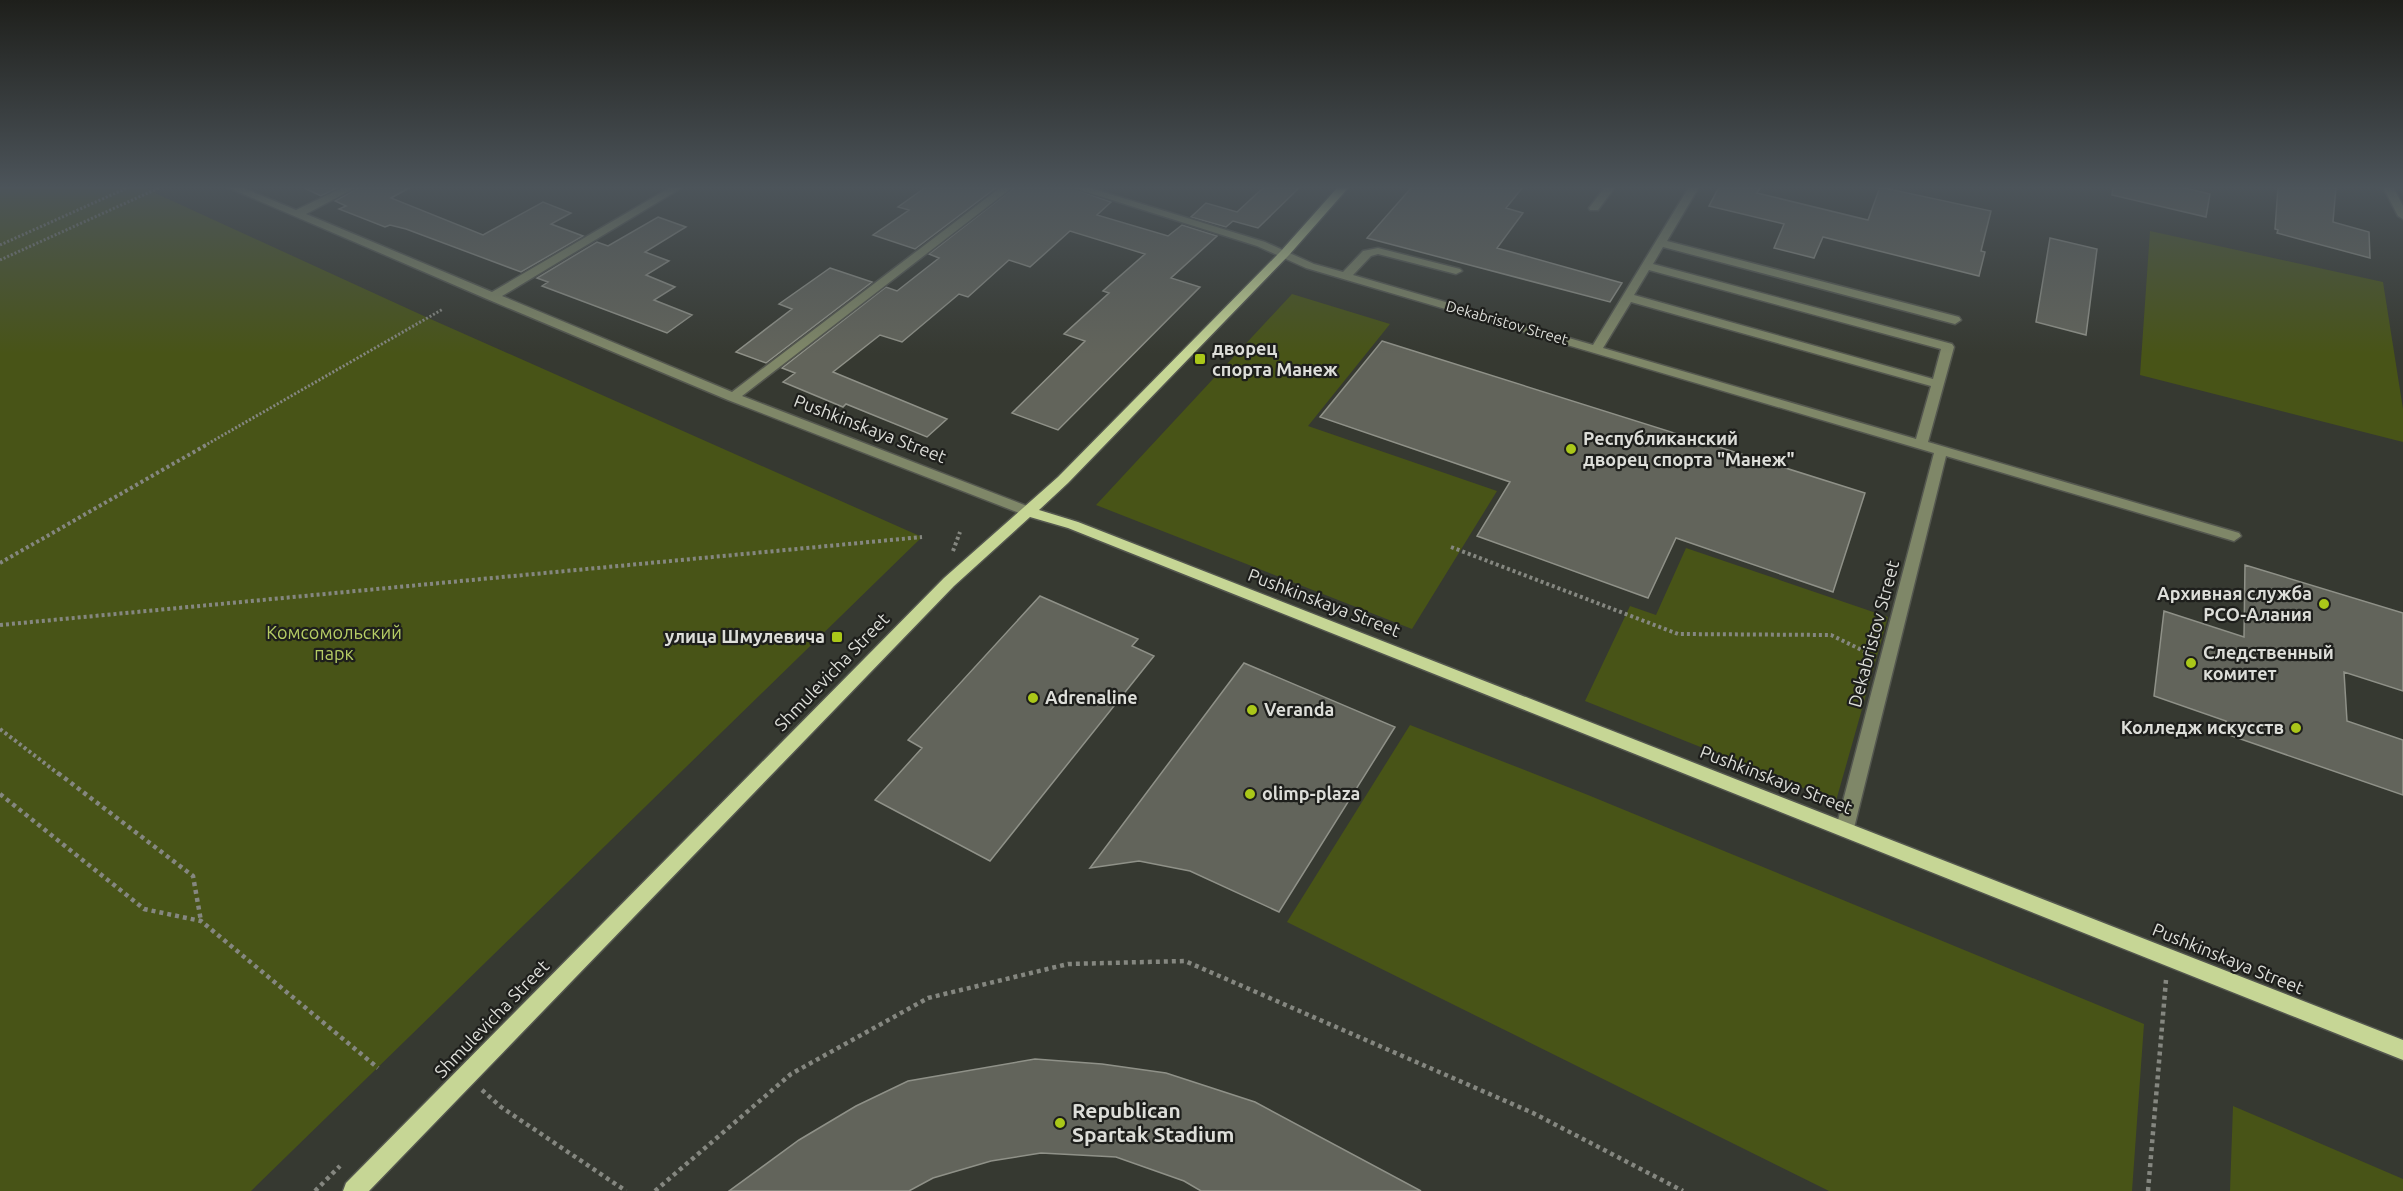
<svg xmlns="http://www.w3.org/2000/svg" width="2403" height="1191" font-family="Ubuntu,sans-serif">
	<rect width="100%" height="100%" fill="#363931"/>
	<path fill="#485417" d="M0 187H142L426 317 922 537 251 1191H0Z
		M2150 231 2383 282 2403 409V442L2140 375Z
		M1292 294 1390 324 1308 426 1497 491 1412 629 1096 505Z
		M1686 548 1888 617 1836 801 1585 701 1630 606 1656 615Z
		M1410 725 1588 795 2144 1024 2132 1191H1829L1287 922Z
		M2233 1106 2403 1179V1191H2230Z"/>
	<path fill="#62645b" stroke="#8f9188" stroke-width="1.5" d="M302 187H339L321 196Z
		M359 187H411L391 198 483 235 543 202 571 213 551 224 583 236 521 272 406 229 390 225 385 227 339 209 346 206 335 201Z
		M926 187H997L915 249 873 235 909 210 898 207Z
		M1015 187H1069L1111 202 1097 215 1168 236 1182 225 1217 236 1171 278 1200 287 1058 430 1012 413 1085 341 1064 334 1109 293 1103 291 1145 254 1070 231 1030 267 1009 260 968 297 959 294 902 342 880 335 833 372 947 419 927 437 846 404 843 407 783 382 795 373 782 368 886 287 897 291 939 258 929 254Z
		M1264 187H1300L1258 228 1233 221 1226 227 1191 217 1206 203 1237 212Z
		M1412 187H1523L1506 208 1523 213 1497 248 1622 283 1610 302 1367 238Z
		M1719 187H1761L1757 193 1868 220 1880 187 1991 211 1981 251 1985 252 1979 276 1823 237 1814 258 1774 248 1784 224 1709 206Z
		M2113 187H2181L2210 194 2206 217 2112 195Z
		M2278 187H2336L2333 222 2369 232 2370 258 2277 233 2278 230 2275 229Z
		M658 217 686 227 645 252 669 261 646 275 675 287 654 300 692 315 667 333 542 286 548 282 537 278 597 242 608 246Z
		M2050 238 2097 249 2086 335 2036 322Z
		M830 268 872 282 766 363 736 352 792 309 779 304Z
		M1382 341 1865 493 1833 592 1676 538 1648 598 1477 536 1510 482 1320 417Z
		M2245 565 2403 613V691L2344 672 2347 721 2403 740V795L2226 734V721L2154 696 2164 611 2244 637Z
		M1040 596 1138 639 1132 646 1154 656 990 861 875 800 922 748 908 740Z
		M1244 663 1395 727 1279 912 1190 871 1139 861 1090 868Z
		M1035 1059 1102 1064 1166 1073 1255 1102 1421 1191H1201L1184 1181 1116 1157 1041 1153 991 1161 933 1178 909 1191H729L799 1140 856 1106 908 1081Z"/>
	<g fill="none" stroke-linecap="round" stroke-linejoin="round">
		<g stroke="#54574f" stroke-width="3">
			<path id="minor" d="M227 187H241L296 210 344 187H357L306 214 492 292 671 187H683L502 296 732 392 1001 187H1013L742 396 1032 508 1034 511 1032 514H1022L728 400 487 299Z
				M1071 187H1087L1265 242 1314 264 1343 272 1363 251 1378 248 1460 269 1462 271 1456 274 1378 254 1371 256 1353 275 1593 345 1689 187H1699L1667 241 1959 317 1961 320 1955 324 1663 247 1653 264 1952 344 1954 347 1928 442 2239 533 2241 536 2234 541 1946 456 1854 828 1851 833 1845 835 1839 833 1836 828 1934 453 1306 268 1257 246ZM1649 270 1941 349 1933 379 1634 295ZM1631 302 1931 386 1916 439 1603 348Z
				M1605 187H1615L1598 210H1590L1589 208Z
				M2383 187H2393L2403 206V219L2398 216Z"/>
		</g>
		<g stroke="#54574f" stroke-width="3">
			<path id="major" d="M1338 187H1349L1289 255 1068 483 1039 510 1078 522 2403 1040V1060L1068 528 1030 517 954 586 369 1191H343L346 1183 944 578 1058 477 1281 251Z"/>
		</g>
		<path stroke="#858780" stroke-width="3" stroke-dasharray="2 2" stroke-linecap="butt" d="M0 245 129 187
			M0 260 161 187
			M204 446 443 309"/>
		<path stroke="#858780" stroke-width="4" stroke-dasharray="3 3" stroke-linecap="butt" d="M1451 547 1678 634 1831 635 1868 653
			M953 551 960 532
			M0 563 206 445
			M0 625 922 537
			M0 729 60 775"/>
		<path stroke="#858780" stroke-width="4.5" stroke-dasharray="4 4" stroke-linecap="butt" d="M58 773 193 876 201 921
			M0 794 144 909 201 921 378 1068
			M482 1090 501 1107 626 1191
			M315 1191 340 1166
			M655 1191 791 1074 928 998 1068 964 1185 961 1533 1113 1683 1191
			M2148 1191 2166 980"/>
		<use href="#minor" fill="#7f8768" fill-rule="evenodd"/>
		<use href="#major" fill="#c6d695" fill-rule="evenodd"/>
	</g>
	<linearGradient id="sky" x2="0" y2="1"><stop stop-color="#1e1f1b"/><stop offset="0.53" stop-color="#4c545a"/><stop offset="1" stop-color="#4c545a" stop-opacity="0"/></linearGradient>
	<rect width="2403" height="354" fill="url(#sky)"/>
	<g fill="#aac719" stroke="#1e1f1c" stroke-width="2">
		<rect x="1194" y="353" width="12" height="12" rx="3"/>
		<circle cx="1571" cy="449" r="6"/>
		<circle cx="2324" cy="604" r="6"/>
		<rect x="831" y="631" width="12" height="12" rx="3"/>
		<circle cx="2191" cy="663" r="6"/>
		<circle cx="1033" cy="698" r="6"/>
		<circle cx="1252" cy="710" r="6"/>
		<circle cx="2296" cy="728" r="6"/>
		<circle cx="1250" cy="794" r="6"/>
		<circle cx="1060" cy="1123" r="6"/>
	</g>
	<g text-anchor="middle" stroke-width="4.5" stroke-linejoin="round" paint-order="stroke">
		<g font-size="15" fill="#ddded9" stroke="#1e1f1c">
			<text transform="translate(1507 323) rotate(16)" y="5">Dekabristov Street</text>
		</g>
		<g font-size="18" font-weight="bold" fill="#ddded9" stroke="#1e1f1c" text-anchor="start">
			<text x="1212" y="355">дворец<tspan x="1212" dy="21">спорта Манеж</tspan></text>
			<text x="1583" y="445">Республиканский<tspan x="1583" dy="21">дворец спорта "Манеж"</tspan></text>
			<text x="2312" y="600" text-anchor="end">Архивная служба<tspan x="2312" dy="21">РСО-Алания</tspan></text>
			<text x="825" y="643" text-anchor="end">улица Шмулевича</text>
			<text x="2203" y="659">Следственный<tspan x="2203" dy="21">комитет</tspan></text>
			<text x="1045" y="704">Adrenaline</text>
			<text x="1264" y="716">Veranda</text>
			<text x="2284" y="734" text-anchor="end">Колледж искусств</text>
			<text x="1262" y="800">olimp-plaza</text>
		</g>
		<g font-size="18" fill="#ddded9" stroke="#1e1f1c">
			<text transform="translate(870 429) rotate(21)" y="6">Pushkinskaya Street</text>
			<text transform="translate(1324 603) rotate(21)" y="6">Pushkinskaya Street</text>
			<text transform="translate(1874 634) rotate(-75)" y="6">Dekabristov Street</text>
			<text transform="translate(832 672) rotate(-46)" y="6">Shmulevicha Street</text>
			<text transform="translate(1776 780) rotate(21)" y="6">Pushkinskaya Street</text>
			<text transform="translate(2228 959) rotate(22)" y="6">Pushkinskaya Street</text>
			<text transform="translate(492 1019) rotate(-46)" y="6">Shmulevicha Street</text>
		</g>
		<g font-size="18" fill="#b6cd65" stroke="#1e1f1c">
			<text x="334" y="639">Комсомольский<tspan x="334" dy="21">парк</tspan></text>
		</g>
		<g font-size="21" font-weight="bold" fill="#ddded9" stroke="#1e1f1c" text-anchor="start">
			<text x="1072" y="1118">Republican<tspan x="1072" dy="24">Spartak Stadium</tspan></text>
		</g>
	</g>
</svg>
